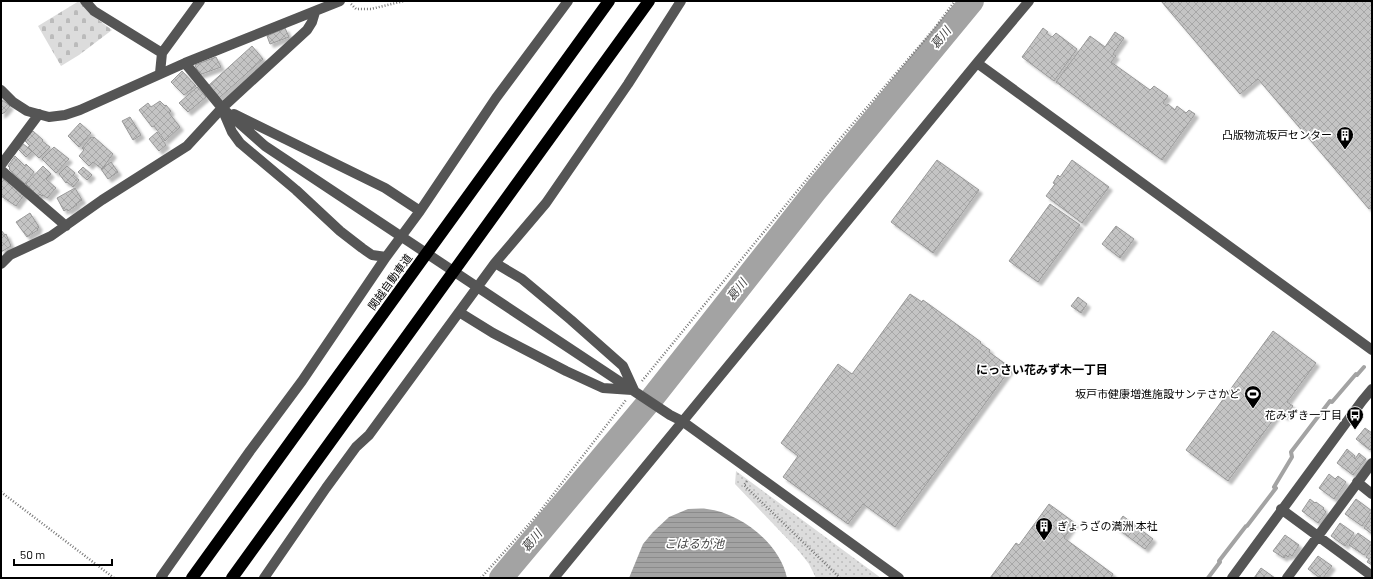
<svg xmlns="http://www.w3.org/2000/svg" width="1373" height="579" font-family="Barlow,'Noto Sans JP',sans-serif">
	<defs>
		<pattern id="grass-dots" width="8" height="8" patternUnits="userSpaceOnUse"><rect width="8" height="8" fill="#dcdcdc"/><path d="M2 2h.1M6 6h.1" fill="none" stroke="#bbb" stroke-width="1.8" stroke-linecap="round"/></pattern>
		<pattern id="cemetery-stones" width="16" height="16" patternUnits="userSpaceOnUse"><rect width="16" height="16" fill="#dcdcdc"/><path d="M2 7V4a2 2 0 0 1 4 0v3zM10 15v-3a2 2 0 0 1 4 0v3z" fill="#bbb"/></pattern>
		<pattern id="water-rules" width="6" height="5" patternUnits="userSpaceOnUse"><rect width="6" height="5" fill="#a3a3a3"/><path d="M0 2.5h6" fill="none" stroke="#8b8b8b"/></pattern>
		<pattern id="building-cross-hatch" width="8" height="8" patternUnits="userSpaceOnUse"><rect width="8" height="8" fill="#c4c4c4"/><path d="M0 0l8 8M0 8l8-8" fill="none" stroke="#a7a7a7"/></pattern>
		<filter id="shadow"><feDropShadow dx="3.5" dy="3.5" stdDeviation="1" flood-color="#0004"/></filter>
	</defs>
	<rect width="100%" height="100%" fill="#fff"/>
	<path fill="url(#grass-dots)" d="M736 471 881 578H816L809 564 798 550 735 484Z"/>
	<path fill="url(#cemetery-stones)" d="M79 1H80L92 15 112 30 79 55 61 66 38 26Z"/>
	<path fill="url(#water-rules)" d="M688 509C694 509 701 508 707 509 741 513 780 544 787 578H629L643 544 653 532 669 517Z"/>
	<g fill="none" stroke-linecap="round" stroke-linejoin="round">
		<path stroke="#a3a3a3" stroke-width="4" d="M1208 578 1220 562 1219 561 1246 526H1247L1276 488 1274 487 1292 457 1291 452 1330 401 1332 402 1356 374 1357 375 1364 367"/>
		<path stroke="#a3a3a3" stroke-width="24" d="M501 578 653 397 816 190 972 1"/>
	</g>
	<path fill="url(#building-cross-hatch)" stroke="#999" filter="url(#shadow)" d="M1161 1H1372V207L1369 209 1258 79 1240 94Z
		M285 28 289 37 270 44 267 36Z
		M1043 28 1048 32 1046 33 1052 37 1056 33 1077 49 1054 81 1022 57Z
		M1115 32 1124 38 1113 54 1116 56 1111 62 1150 90 1154 86 1168 96 1163 103 1167 106 1168 104 1175 110 1177 106 1186 113 1189 110 1195 114 1162 160 1056 82 1090 36 1105 47Z
		M252 46 263 59 219 98 208 86Z
		M216 57 221 67 199 75 195 65Z
		M182 71 196 86 184 95 171 82Z
		M197 87 206 97 188 112 179 103Z
		M1 99 10 106 4 113H3L1 115Z
		M160 101 165 106 166 105 171 111 169 113 180 127 165 141 154 126 152 127 139 110 148 103 151 107Z
		M130 117 141 135 133 140 122 121Z
		M80 123 91 133 79 147 68 136Z
		M33 131 43 140 42 141 50 147 39 158 28 147 30 146 25 141 26 140 25 139Z
		M157 132 166 145 159 151 149 139Z
		M91 137 93 138 94 137 113 154 102 169 93 162 89 166 79 156 84 150 82 148Z
		M22 143 32 151 26 157 17 148Z
		M54 147 69 159 56 173 42 159Z
		M15 156 25 166 26 164 34 172 25 184 9 169 10 168 8 166Z
		M937 160 979 190 933 253 891 222Z
		M1072 160 1109 187 1082 223 1046 196 1055 184 1053 183 1058 175 1060 177Z
		M111 162 118 172 108 179 101 169Z
		M43 166 51 174 46 179 56 188 47 198 43 195 42 196 40 194 38 196 26 184Z
		M67 166 75 173 73 175 79 180 73 187 67 182 66 183 59 174Z
		M83 167 92 175 87 180 78 172Z
		M1 176 24 195 16 206 1 196Z
		M75 188 82 200 76 204 77 205 68 211 67 209 64 211 57 198Z
		M1050 204 1080 225 1038 282 1009 261Z
		M30 213 39 227 37 229 38 230 27 237 16 222Z
		M1116 226 1134 239 1120 258 1102 244Z
		M1 230 5 235 6 234 11 246 1 252Z
		M910 294 922 302 923 300 981 342 980 343 990 350 989 352 1011 368 895 527 863 504 848 524 783 477 798 456 781 443 838 364 852 374Z
		M1078 297 1087 304 1081 313 1071 306Z
		M1273 331 1316 363 1287 402 1293 406 1285 417 1279 412 1228 481 1186 450Z
		M1365 428 1372 433V447L1370 450 1356 439Z
		M1347 449 1355 456 1354 458 1355 459 1359 453 1366 459 1353 475 1337 463Z
		M1329 474 1335 479 1338 476 1346 482 1334 499 1319 488Z
		M1310 499 1315 503 1316 502 1324 508 1323 509 1326 512 1318 523 1302 511Z
		M1356 499 1372 511 1362 526 1345 514Z
		M1049 504 1075 523 1064 538 1113 574 1111 578H990L1016 543 1019 545Z
		M1123 516 1153 539 1145 549 1115 527Z
		M1371 518 1372 519V534L1364 528Z
		M1340 523 1354 533 1345 546 1331 536Z
		M1358 533 1372 543 1364 555 1349 545Z
		M1285 535 1299 545 1292 556 1290 554 1288 557 1286 555 1284 558 1273 551Z
		M1372 549V565L1367 562 1369 559 1366 557Z
		M1318 556 1332 566 1323 578H1320L1308 569Z
		M1261 568 1275 578H1254Z"/>
	<g fill="none" stroke-linecap="round" stroke-linejoin="round">
		<path stroke="#777" stroke-width="2.5" stroke-dasharray="1 2" stroke-linecap="butt" d="M351 4 356 9H371L404 1
			M642 381 839 140 934 29 955 1
			M747 481 744 485 840 578
			M1 492 114 578
			M481 578 538 514 626 400"/>
		<path stroke="#555" stroke-width="10" d="M85 1 94 11 162 53
			M185 63 222 108 265 146 670 415 682 421 899 578
			M977 63 1372 350
			M160 73 162 53 200 1
			M1 90 13 102 27 111 49 117 65 115 80 110 185 63 340 1
			M223 111 232 132 240 143 296 190 340 231 362 248 372 255 386 257
			M234 114 385 188 420 211
			M1 165 39 114
			M1 170 66 226
			M495 263 522 279 571 320 623 366 634 390
			M1 264 10 255 51 236 102 200 187 146 222 108 307 30 312 22 315 12
			M459 312 493 333 566 371 603 388 632 390
			M1357 482 1372 494
			M1281 509 1372 576
			M163 578 161 577 250 451 302 381 386 257 420 211 496 98 568 1
			M264 578 326 488 356 447 369 435 380 420 495 263 546 203 628 84 681 1
			M554 578 977 63 1029 1
			M1232 578 1362 401 1372 389
			M1287 578 1372 463"/>
		<path stroke="#000" stroke-width="12" d="M192 578 609 1
			M232 578 649 1"/>
	</g>
	<defs>
		<g id="building-pin" transform="scale(0.9)"><path d="M0 17L-7.5 6A9.5 9.5 0 1 1 7.5 6Z" fill="#000" stroke="#fff"/><path d="M-4-6H4V6H1V3H-1V6H-4ZM-2.5-4.3h1.7v1.8h-1.7ZM.8-4.3h1.7v1.8H.8ZM-2.5-1h1.7V.8h-1.7ZM.8-1h1.7V.8H.8Z" fill="#fff"/></g>
		<g id="stadium-pin" transform="scale(0.9)"><path d="M0 17L-7.5 6A9.5 9.5 0 1 1 7.5 6Z" fill="#000" stroke="#fff"/><path d="M0-5a6.5 5 0 1 0 0 10a6.5 5 0 1 0 0-10ZM-3.5-1.8h7v3.6h-7Z" fill="#fff"/></g>
		<g id="bus-pin" transform="scale(0.9)"><path d="M0 17L-7.5 6A9.5 9.5 0 1 1 7.5 6Z" fill="#000" stroke="#fff"/><path d="M-5-6H5V4H4V6H2V4H-2V6H-4V4H-5ZM-3.5-4V0h7V-4ZM-3.5 1.2v1.5H-2V1.2ZM2 1.2v1.5H3.5V1.2Z" fill="#fff"/></g>
	</defs>
	<g fill-rule="evenodd">
		<use href="#building-pin" x="1345" y="135"/>
		<use href="#stadium-pin" x="1253" y="394"/>
		<use href="#bus-pin" x="1355" y="415"/>
		<use href="#building-pin" x="1044" y="526"/>
	</g>
	<g text-anchor="middle" stroke-width="3.5" stroke-linejoin="round" paint-order="stroke">
		<g font-size="11" fill="#000" stroke="#fff" text-anchor="end">
			<text x="1332" y="139">凸版物流坂戸センター</text>
			<text x="1240" y="398">坂戸市健康増進施設サンテさかど</text>
			<text x="1342" y="419">花みずき一丁目</text>
			<text x="1057" y="530" text-anchor="start">ぎょうざの満洲 本社</text>
		</g>
		<g font-size="11" fill="#000" stroke="#fff">
			<text transform="translate(390 282) rotate(-54)" y="4">関越自動車道</text>
		</g>
		<g font-size="12" font-style="italic" fill="#444" stroke="#fff">
			<text transform="translate(941 38) rotate(-51)" y="4">葛川</text>
			<text transform="translate(737 290) rotate(-52)" y="4">葛川</text>
			<text transform="translate(532 541) rotate(-50)" y="4">葛川</text>
			<text x="694" y="548">こはるが池</text>
		</g>
		<g font-size="12" font-weight="bold" fill="#000" stroke="#fff">
			<text x="1042" y="374">にっさい花みず木一丁目</text>
		</g>
	</g>
	<rect width="1373" height="579" fill="none" stroke="#000000" stroke-width="4"/>
	<path d="M14 559v6h98v-6" fill="none" stroke="#000000" stroke-width="2"/>
	<text x="20" y="559" font-size="12" fill="#000000" stroke="#ffffff" stroke-width="3" paint-order="stroke">50 m</text>
</svg>
